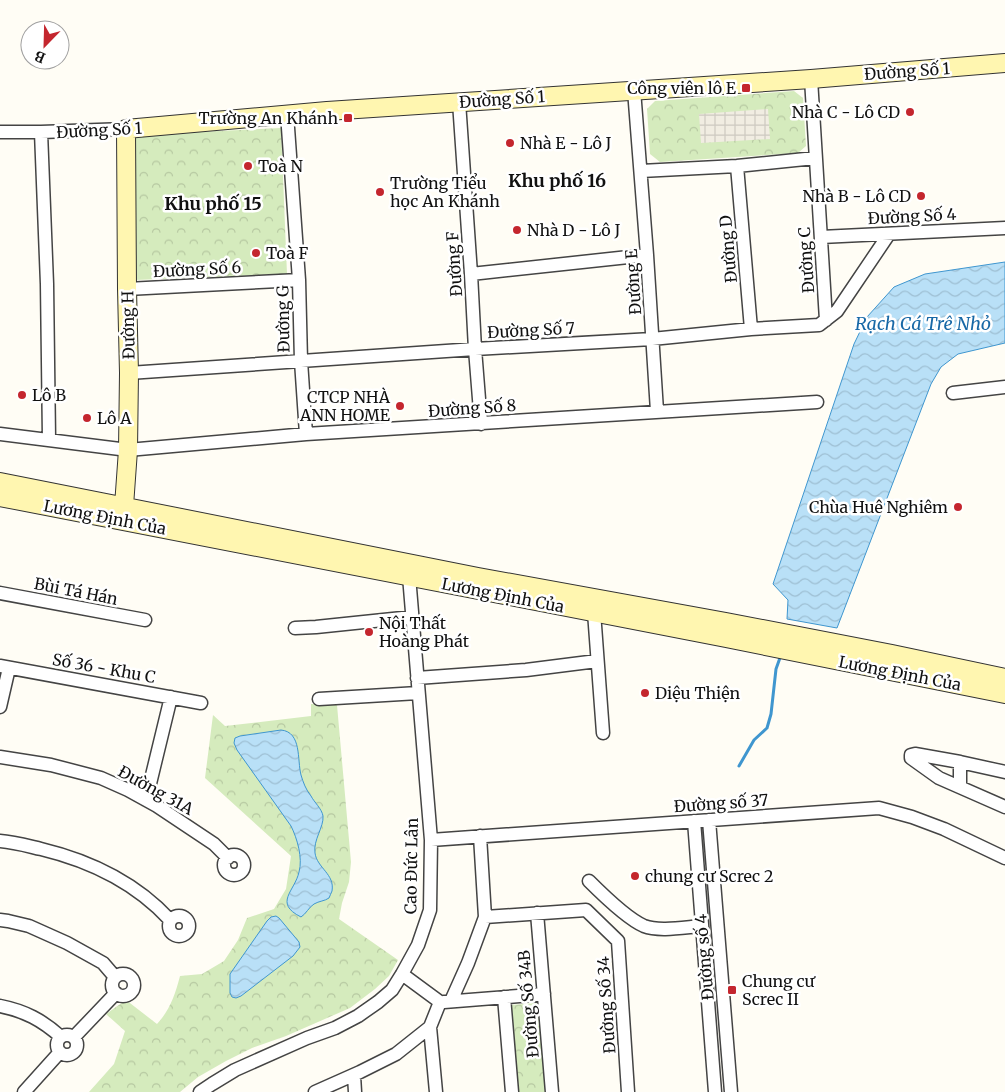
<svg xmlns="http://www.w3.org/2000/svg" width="1005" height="1092" font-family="Merriweather,serif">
	<defs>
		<pattern id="park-crowns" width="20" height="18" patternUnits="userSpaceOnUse" patternTransform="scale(1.25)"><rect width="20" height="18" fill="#d5ebbd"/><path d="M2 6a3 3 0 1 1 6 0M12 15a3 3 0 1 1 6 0" fill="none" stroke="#b6c8a1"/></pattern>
		<pattern id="plaza-grid" width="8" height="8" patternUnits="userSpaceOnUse" patternTransform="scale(1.25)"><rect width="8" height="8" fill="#f1ede2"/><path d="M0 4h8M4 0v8" fill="none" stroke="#cecac1"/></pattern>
		<pattern id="water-waves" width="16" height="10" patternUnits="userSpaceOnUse" patternTransform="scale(1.25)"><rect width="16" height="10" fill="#b9e0f7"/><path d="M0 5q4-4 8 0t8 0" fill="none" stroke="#9ebfd3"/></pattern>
	</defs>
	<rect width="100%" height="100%" fill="#fffdf5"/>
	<path fill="url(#park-crowns)" d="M794 91 803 98 806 146 798 153 660 162 650 154 647 109 655 101Z
		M281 128 287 274 135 280 132 135Z
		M311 704 337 705 351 862 349 882 342 903 339 919 398 960 389 976 375 989 350 1008 286 1036 252 1048 226 1061 198 1077 180 1092H89L114 1064 125 1031 106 1014 126 1000 157 1024C170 1010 175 995 180 976L202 974 224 961 238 940 247 918 274 909 286 889 291 856 205 778 213 715 225 726 311 716Z
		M537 1003 546 1092H519L511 1005Z"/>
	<path fill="url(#plaza-grid)" d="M768 109 770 139 701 143 699 114Z"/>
	<path fill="url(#water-waves)" stroke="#3f96cf" d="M1005 262V343L958 354 941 367 931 384 837 628 787 619 788 600 773 584 854 344 867 317 894 287 925 274Z
		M281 730C302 732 297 760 301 775 303 782 306 790 311 796 314 802 322 809 323 816 324 827 313 840 315 853 317 868 335 874 332 891 331 893 330 896 329 898 325 901 319 901 314 904 309 907 306 914 301 917 273 903 295 891 299 872 303 858 297 838 291 826L237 750 234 743 235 738 240 736Z
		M276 916 279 918 299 942 300 947 293 956 241 996 236 998 232 997 230 993V974L267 921 271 917Z"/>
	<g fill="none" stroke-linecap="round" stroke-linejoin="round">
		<path stroke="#3f96cf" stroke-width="3" d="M739 766 754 740 767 728 771 714 776 669 781 655"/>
		<g stroke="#444" stroke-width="15">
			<path id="street" d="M811 79 826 320
				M634 90 647 255 657 411
				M459 102 471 274 475 349 481 424
				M287 114 299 280 301 361 306 434
				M0 132H41L126 129
				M41 132 47 284 49 439
				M737 166 751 329
				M641 171 737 166 815 158
				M821 237 1005 228
				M471 274 647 255
				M127 289 299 280
				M129 373 475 349 652 339 751 329 819 325 837 311 889 234
				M953 393 1005 387
				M0 434 128 450 306 434 817 402
				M0 593 145 620
				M594 612 603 733
				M295 628 316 627 412 617
				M0 666 201 703
				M417 678 526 670 597 661
				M319 699 418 693
				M0 707 9 668
				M0 757 51 765 101 778 128 790 157 806 214 844 228 858
				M960 762 1005 772
				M960 787V762L915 754 911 755V758L939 778 1005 807
				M146 800 171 697
				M709 820 731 1092
				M694 821 715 1092
				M431 840 879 808 912 817 944 829 1005 858
				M0 841C14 842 28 846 41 849 91 861 135 882 170 920
				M224 865a10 10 0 1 1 20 0a10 10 0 1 1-20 0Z
				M589 881C601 893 628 919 644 926 659 932 686 927 702 926
				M537 913 552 1092
				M169 926a10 10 0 1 1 20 0a10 10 0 1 1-20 0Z
				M485 917 586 910 618 941 628 1092
				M0 920 8 921 29 926 67 943 103 963 115 977
				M402 974 440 1002 430 1027 436 1092
				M112 985a11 11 0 1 1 22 0a11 11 0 1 1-22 0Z
				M504 997 512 1092
				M451 1001 468 963 485 917 480 836
				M444 1002 544 994
				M0 1006C25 1011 42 1020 61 1037
				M57 1045a10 10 0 1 1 20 0a10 10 0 1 1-20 0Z
				M74 1037 116 993
				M354 1075 355 1092
				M24 1092 60 1052
				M200 1092 212 1084 235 1070 307 1038 335 1028 358 1016 378 1002 392 990 402 974 418 945 430 910 431 840 409 576
				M315 1092 360 1072 396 1054 430 1027"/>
		</g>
		<g stroke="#333" stroke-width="20">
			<path id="secondary" d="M0 482 478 577 726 622 892 654 1005 678
				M0 497 726 638 1005 694
				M121 520 124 506 128 450 129 373 127 289 126 129 327 111 811 79 1005 63"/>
		</g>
		<use href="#street" stroke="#fff" stroke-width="12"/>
		<use href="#secondary" stroke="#fff6b0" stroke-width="18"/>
	</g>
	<g fill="#c4262e" stroke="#fff" stroke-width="2">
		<rect x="741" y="83" width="10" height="10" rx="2.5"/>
		<circle cx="910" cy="112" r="5"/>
		<rect x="343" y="113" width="10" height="10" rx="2.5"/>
		<circle cx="510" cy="143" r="5"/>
		<circle cx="248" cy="166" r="5"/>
		<circle cx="380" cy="192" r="5"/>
		<circle cx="921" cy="196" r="5"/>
		<circle cx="517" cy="230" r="5"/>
		<circle cx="256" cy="253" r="5"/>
		<circle cx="22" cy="395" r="5"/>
		<circle cx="400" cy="406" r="5"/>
		<circle cx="87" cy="418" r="5"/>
		<circle cx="958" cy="507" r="5"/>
		<circle cx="369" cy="632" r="5"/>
		<circle cx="645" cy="693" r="5"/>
		<circle cx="635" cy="876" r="5"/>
		<rect x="727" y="985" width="10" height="10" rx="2.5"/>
	</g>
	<g text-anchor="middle" stroke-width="5" stroke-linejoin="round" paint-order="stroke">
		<g font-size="16" fill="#111" stroke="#fff">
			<text transform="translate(907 71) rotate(-4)" y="6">Đường Số 1</text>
			<text transform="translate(502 99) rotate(-4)" y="6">Đường Số 1</text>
			<text transform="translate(99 130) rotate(-3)" y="6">Đường Số 1</text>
			<text transform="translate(912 216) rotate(-3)" y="6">Đường Số 4</text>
			<text transform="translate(728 249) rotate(-95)" y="6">Đường D</text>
			<text transform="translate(806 260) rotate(-94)" y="6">Đường C</text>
			<text transform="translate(454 264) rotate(-94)" y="6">Đường F</text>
			<text transform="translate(197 269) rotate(-3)" y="6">Đường Số 6</text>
			<text transform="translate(633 282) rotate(-94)" y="6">Đường E</text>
			<text transform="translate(283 319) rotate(-91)" y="6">Đường G</text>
			<text transform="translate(128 325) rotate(-91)" y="6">Đường H</text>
			<text transform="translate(531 330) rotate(-3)" y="6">Đường Số 7</text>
			<text transform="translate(472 408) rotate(-4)" y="6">Đường Số 8</text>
			<text transform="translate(105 517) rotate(11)" y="6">Lương Định Của</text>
			<text transform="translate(76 591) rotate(11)" y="6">Bùi Tá Hán</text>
			<text transform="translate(503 595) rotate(11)" y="6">Lương Định Của</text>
			<text transform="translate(104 668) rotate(10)" y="6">Số 36 - Khu C</text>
			<text transform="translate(900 673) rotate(11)" y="6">Lương Định Của</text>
			<text transform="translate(156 790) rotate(29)" y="6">Đường 31A</text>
			<text transform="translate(721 803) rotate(-4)" y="6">Đường số 37</text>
			<text transform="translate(411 866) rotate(-89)" y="6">Cao Đức Lân</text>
			<text transform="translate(704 957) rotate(-95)" y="6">Đường số 4</text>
			<text transform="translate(528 1004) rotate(-95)" y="6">Đường Số 34B</text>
			<text transform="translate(606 1005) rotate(-94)" y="6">Đường Số 34</text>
		</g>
		<g font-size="16" fill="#111" stroke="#fff" text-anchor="start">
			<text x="736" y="94" text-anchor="end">Công viên lô E</text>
			<text x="900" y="118" text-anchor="end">Nhà C - Lô CD</text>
			<text x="338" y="124" text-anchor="end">Trường An Khánh</text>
			<text x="520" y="149">Nhà E - Lô J</text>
			<text x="258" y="172">Toà N</text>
			<text x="390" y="189">Trường Tiểu<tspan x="390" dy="18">học An Khánh</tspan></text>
			<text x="911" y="202" text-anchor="end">Nhà B - Lô CD</text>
			<text x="527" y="236">Nhà D - Lô J</text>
			<text x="266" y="259">Toà F</text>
			<text x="32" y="401">Lô B</text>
			<text x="390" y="403" text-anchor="end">CTCP NHÀ<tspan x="390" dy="18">ANN HOME</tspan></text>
			<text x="97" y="424">Lô A</text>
			<text x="948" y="513" text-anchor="end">Chùa Huê Nghiêm</text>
			<text x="379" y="629">Nội Thất<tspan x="379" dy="18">Hoàng Phát</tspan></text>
			<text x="655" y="699">Diệu Thiện</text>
			<text x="645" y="882">chung cư Screc 2</text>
			<text x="742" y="987">Chung cư<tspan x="742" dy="18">Screc II</tspan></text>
		</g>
		<g font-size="18" font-weight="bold" fill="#111" stroke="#fff">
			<text x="557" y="187">Khu phố 16</text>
			<text x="213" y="210">Khu phố 15</text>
		</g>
		<g font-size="18" font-style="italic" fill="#1768a6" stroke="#fff">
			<text x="923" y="330">Rạch Cá Trê Nhỏ</text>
		</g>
	</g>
	<g transform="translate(45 45) rotate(203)"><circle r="24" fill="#ffffff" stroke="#a0a0a0"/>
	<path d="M0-4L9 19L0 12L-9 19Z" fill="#c4262e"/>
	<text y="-8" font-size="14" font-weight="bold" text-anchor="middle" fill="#111111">B</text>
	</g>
</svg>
